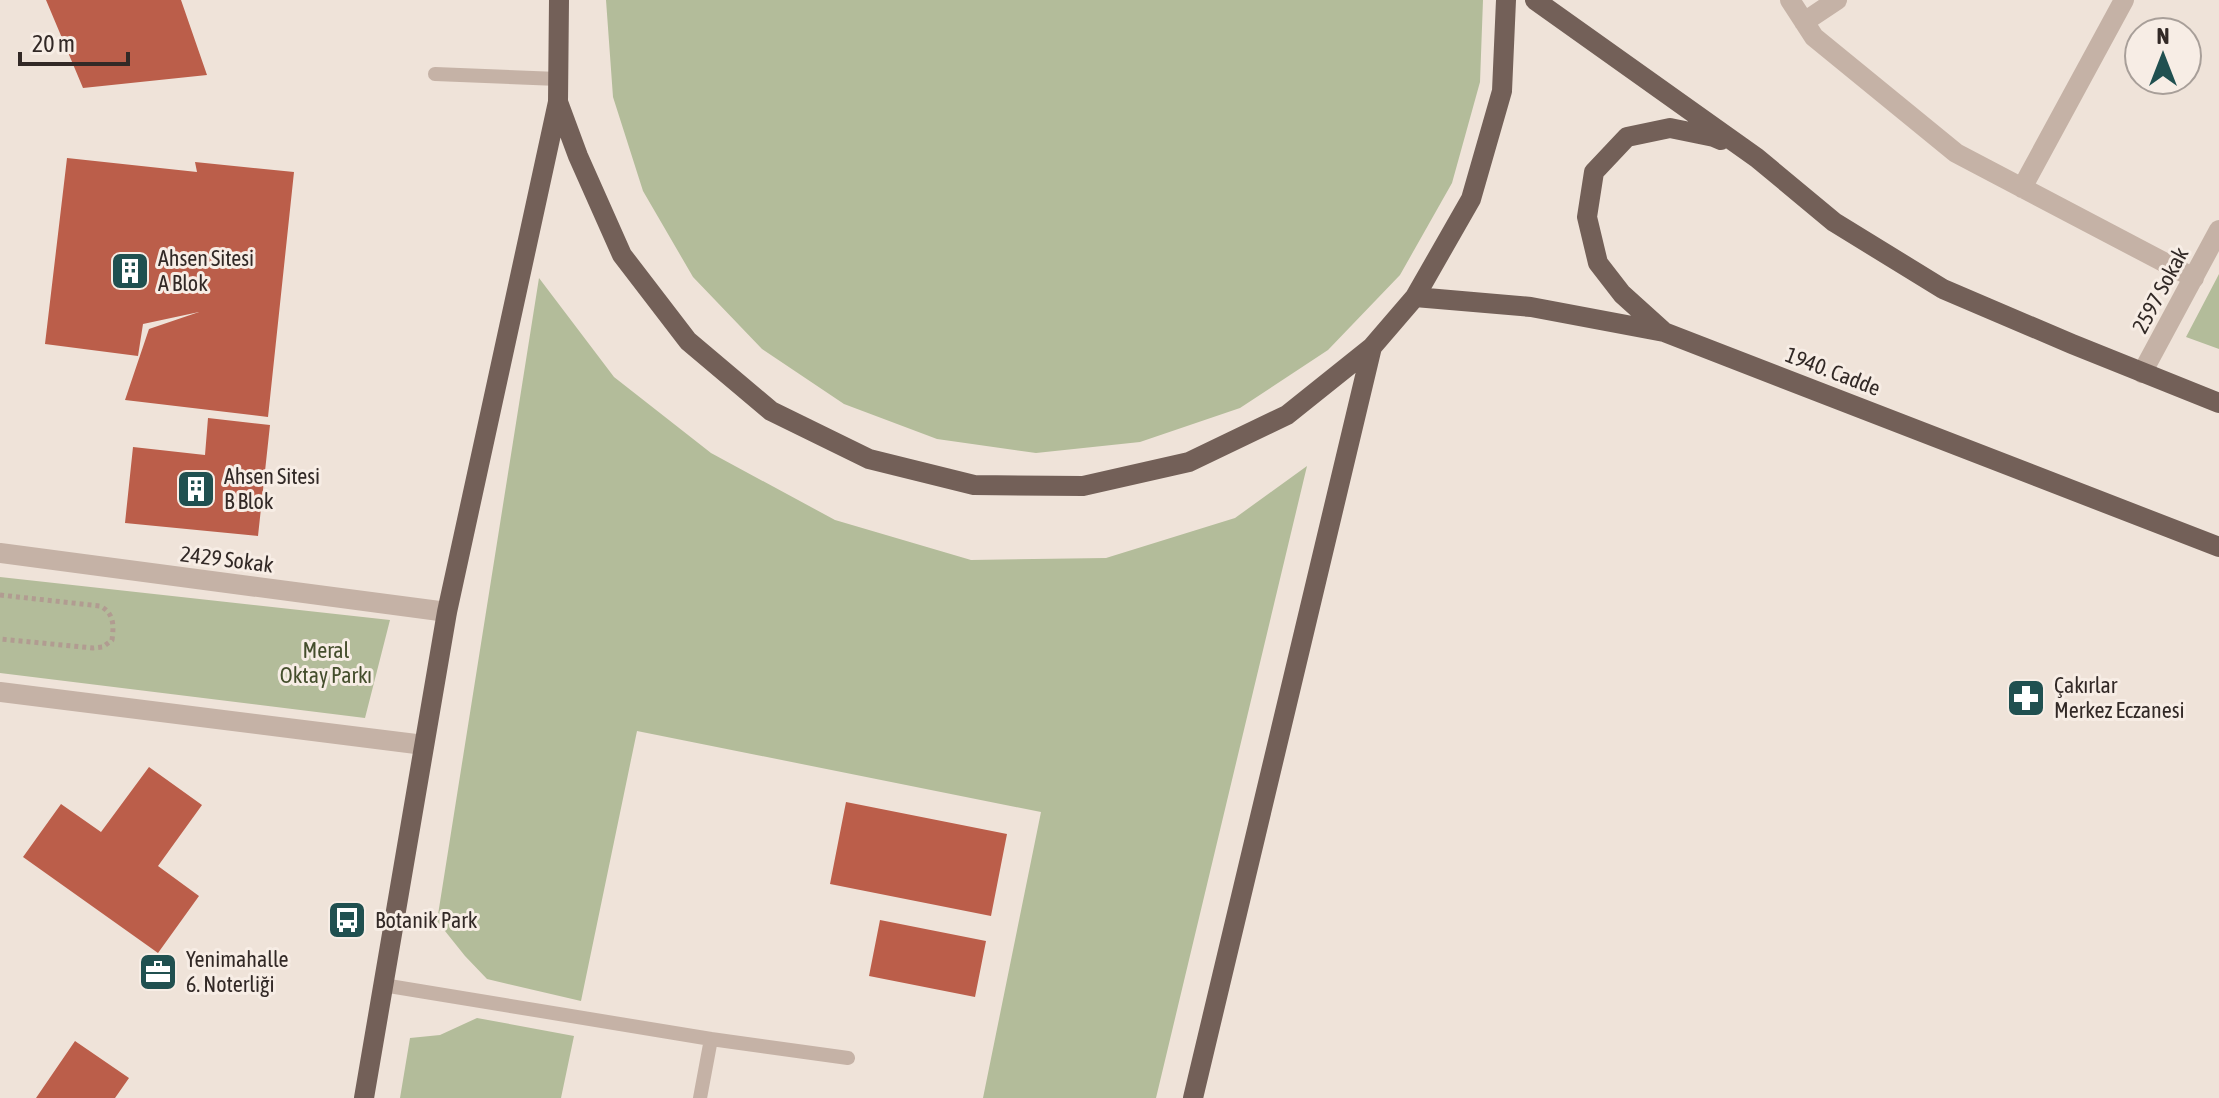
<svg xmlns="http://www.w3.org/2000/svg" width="2219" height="1098" font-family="'Asap Condensed',sans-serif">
	<rect width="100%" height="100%" fill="#efe3d9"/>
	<path fill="#b3bc9a" d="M606 0H1483L1480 82 1452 183 1400 275 1328 350 1240 408 1140 442 1036 453 937 439 844 404 762 349 693 277 643 191 613 97Z
		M2219 274V349L2186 337Z
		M539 278 614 377 711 453 835 520 971 560 1106 558 1235 518 1307 466 1156 1098H983L1041 812 637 731 581 1001 487 979 465 956 437 921Z
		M0 577 390 620 365 718 0 673Z
		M477 1018 574 1036 561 1098H400L410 1038 440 1035Z"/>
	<path fill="#bb5e4a" d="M46 0H181L207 75 83 88Z
		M67 158 197 172 195 162 294 172 268 417 125 400 149 329 199 312 143 324 138 356 45 344Z
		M208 418 270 425 258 536 125 523 133 447 205 455Z
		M149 767 202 805 158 866 199 896 158 953 23 857 61 804 101 832Z
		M846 802 1007 834 991 916 830 884Z
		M880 920 986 941 975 997 869 976Z
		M75 1041 129 1078 115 1098H36Z"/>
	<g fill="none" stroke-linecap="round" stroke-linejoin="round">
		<path stroke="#b19c91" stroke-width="5" stroke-dasharray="4 4" stroke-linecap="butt" d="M0 595 100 606C114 613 114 625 112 640L103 647 93 648 0 639"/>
		<path stroke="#c5b2a6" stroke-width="14" d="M435 74 558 79
			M383 985 711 1039 700 1098
			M711 1039 848 1058"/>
		<path stroke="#c5b2a6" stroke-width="20" d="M1790 0 1814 37 1956 153 2194 278
			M1804 22 1837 0
			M2022 188 2124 0
			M2142 373 2219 230
			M0 553 447 612
			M0 692 424 745"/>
		<path stroke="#736058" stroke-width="20" d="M1535 0 1757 158 1834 222 1943 289 2072 344 2219 403
			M558 102 578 156 622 255 688 341 771 411 869 459 974 485 1083 486 1189 462 1287 415 1372 347 1415 297 1471 199 1502 91 1506 0
			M1415 297 1531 307 1664 332 2219 547
			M1663 331 1622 294 1598 263 1587 217 1594 172 1627 137 1670 128 1714 137 1721 140
			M364 1098 447 612 558 102 559 0
			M1193 1098 1372 347"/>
	</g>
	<defs>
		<g id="building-square" transform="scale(2)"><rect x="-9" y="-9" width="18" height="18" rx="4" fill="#205050" stroke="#f7ede5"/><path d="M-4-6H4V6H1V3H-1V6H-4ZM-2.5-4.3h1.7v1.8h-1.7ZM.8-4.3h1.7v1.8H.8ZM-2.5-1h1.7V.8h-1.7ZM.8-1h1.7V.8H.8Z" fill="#fff"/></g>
		<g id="pharmacy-square" transform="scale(2)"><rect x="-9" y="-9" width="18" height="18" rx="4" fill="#205050" stroke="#f7ede5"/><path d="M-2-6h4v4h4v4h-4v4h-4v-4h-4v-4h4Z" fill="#fff"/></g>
		<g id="bus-square" transform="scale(2)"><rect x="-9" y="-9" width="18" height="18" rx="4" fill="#205050" stroke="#f7ede5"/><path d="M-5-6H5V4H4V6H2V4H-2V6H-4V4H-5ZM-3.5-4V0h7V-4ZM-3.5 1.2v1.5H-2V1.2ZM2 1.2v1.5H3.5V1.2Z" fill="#fff"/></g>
		<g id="office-square" transform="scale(2)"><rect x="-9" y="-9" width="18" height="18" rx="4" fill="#205050" stroke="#f7ede5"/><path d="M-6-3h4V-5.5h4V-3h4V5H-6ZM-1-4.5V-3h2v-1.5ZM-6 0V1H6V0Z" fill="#fff"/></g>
	</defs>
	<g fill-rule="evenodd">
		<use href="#building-square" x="130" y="271"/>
		<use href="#building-square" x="196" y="489"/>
		<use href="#pharmacy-square" x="2026" y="698"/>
		<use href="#bus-square" x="347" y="920"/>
		<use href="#office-square" x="158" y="972"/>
	</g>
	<g text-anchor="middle" stroke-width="6" stroke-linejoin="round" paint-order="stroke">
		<g font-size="22" fill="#322926" stroke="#f7ede5" text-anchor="start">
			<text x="158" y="266">Ahsen Sitesi<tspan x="158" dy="25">A Blok</tspan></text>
			<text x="224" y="484">Ahsen Sitesi<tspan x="224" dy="25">B Blok</tspan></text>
			<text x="2054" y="693">Çakırlar<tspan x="2054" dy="25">Merkez Eczanesi</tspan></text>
			<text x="375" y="928">Botanik Park</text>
			<text x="186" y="967">Yenimahalle<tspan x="186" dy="25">6. Noterliği</tspan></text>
		</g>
		<g font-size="22" fill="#322926" stroke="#f7ede5">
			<text transform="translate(2160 290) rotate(-62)" y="8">2597 Sokak</text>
			<text transform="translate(1833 371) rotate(21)" y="8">1940. Cadde</text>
			<text transform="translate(227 559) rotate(7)" y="8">2429 Sokak</text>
		</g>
		<g font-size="22" fill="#444e2c" stroke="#f7ede5">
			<text x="326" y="658">Meral<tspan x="326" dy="25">Oktay Parkı</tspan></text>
		</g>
	</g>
	<g transform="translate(2163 56)"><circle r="38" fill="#f7ede5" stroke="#a89f99" stroke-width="2"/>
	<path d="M0-6L14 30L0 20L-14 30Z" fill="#205050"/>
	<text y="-12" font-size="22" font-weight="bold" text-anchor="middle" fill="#322926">N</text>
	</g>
	<path d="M20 52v12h108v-12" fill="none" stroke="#322926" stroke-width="4"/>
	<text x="32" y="52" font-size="24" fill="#322926" stroke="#f7ede5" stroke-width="6" paint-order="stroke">20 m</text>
</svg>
